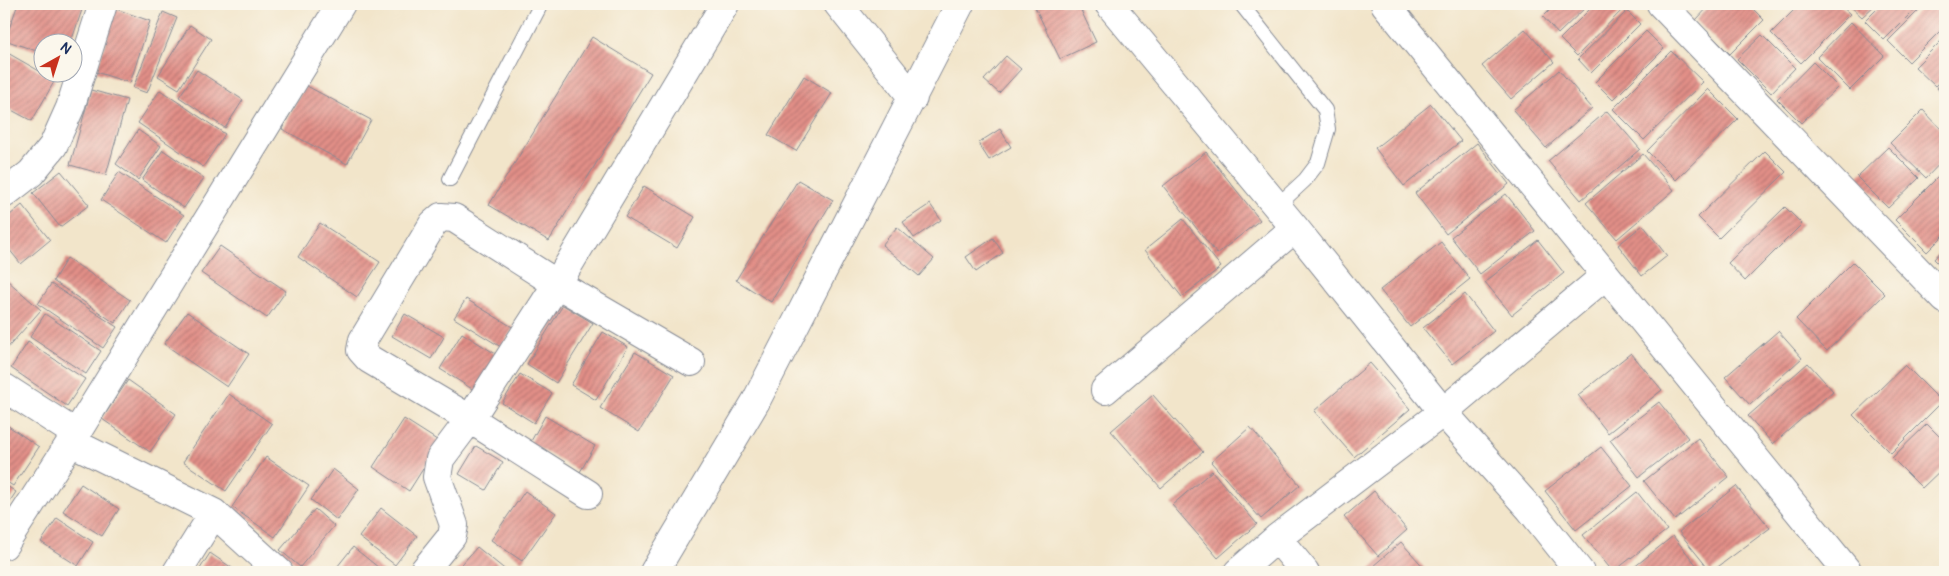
<svg xmlns="http://www.w3.org/2000/svg" width="1949" height="576" font-family="Pangolin,sans-serif">
	<defs>
		<pattern id="building-hatch" width="6" height="6" patternUnits="userSpaceOnUse" patternTransform="scale(1.25)"><rect width="6" height="6" fill="#e28f87"/><path d="M-1 1l2-2M0 6l6-6M5 7l2-2" fill="none" stroke="#b67572"/></pattern>
	</defs>
	<rect width="100%" height="100%" fill="#fbf7ec"/>
	<filter id="ink" filterUnits="userSpaceOnUse"><feTurbulence type="fractalNoise" baseFrequency=".02" numOctaves="2"/><feDisplacementMap in="SourceGraphic" scale="10" xChannelSelector="R" yChannelSelector="G"/><feConvolveMatrix kernelMatrix="1 2 1 2 8 2 1 2 1" color-interpolation-filters="sRGB"/></filter>
	<filter id="wash" filterUnits="userSpaceOnUse"><feTurbulence type="fractalNoise" baseFrequency=".0096" numOctaves="4" result="noise"/><feDisplacementMap in="SourceGraphic" scale="20" xChannelSelector="R" yChannelSelector="G"/><feGaussianBlur stdDeviation="1.12" result="paint"/><feColorMatrix in="noise" values="0 0 0 0 0 0 0 0 0 0 0 0 0 0 0 0 0 1.4 0 .05"/><feComposite in="paint" operator="in"/></filter>
	<g filter="url(#wash)">
		<rect width="100%" height="100%" fill="#f2e5ca"/>
		<g id="blocks">
			<path fill="url(#building-hatch)" d="M18 4H84L71 42H42V53L5 40Z
				M1036 4H1078L1096 42 1060 59 1034 5Z
				M1556 4H1589L1558 34 1543 17Z
				M1595 4 1627 5 1577 56 1560 39Z
				M1711 4H1748L1764 20 1730 54 1696 20Z
				M1800 4H1839L1850 14 1801 63 1771 33Z
				M1848 4H1876L1862 17Z
				M1882 4H1920L1884 40 1865 21Z
				M1925 4H1945V26L1909 62 1888 41Z
				M116 9 150 21 130 83 96 72Z
				M1627 11 1640 24 1591 73 1578 59Z
				M163 12 177 18 147 93 133 88Z
				M1851 22 1884 56 1850 90 1817 57Z
				M190 25 211 39 179 89 158 76Z
				M1525 29 1554 62 1511 99 1482 66Z
				M1646 31 1664 49 1613 100 1595 82Z
				M1762 35 1795 68 1771 93 1737 59Z
				M592 37 651 73 549 241 489 205Z
				M1945 37V76L1935 86 1915 67Z
				M1671 51 1703 82 1644 140 1613 109Z
				M6 52 55 80 32 121 4 106V55Z
				M1006 56 1021 69 999 93 984 80Z
				M1813 62 1838 87 1801 123 1777 99Z
				M197 70 243 100 225 128 179 97Z
				M1559 70 1592 108 1546 148 1513 110Z
				M804 76 832 93 796 151 768 135Z
				M1945 79V97L1937 88Z
				M305 85 371 120 347 164 282 129Z
				M1708 89 1738 119 1676 180 1647 151Z
				M91 90 127 100 106 175 70 165Z
				M160 90 225 134 203 167 138 123Z
				M1431 104 1461 141 1404 186 1375 148Z
				M1923 110 1945 133V158L1926 178 1890 143Z
				M1607 111 1640 149 1581 200 1548 161Z
				M1000 129 1011 147 989 160 978 143Z
				M138 130 161 146 138 180 116 164Z
				M1477 143 1509 184 1446 234 1415 193Z
				M1888 147 1919 178 1888 208 1857 177Z
				M163 150 204 178 184 208 142 180Z
				M1765 151 1786 172 1719 238 1698 217Z
				M1206 152 1260 220 1217 254 1163 186Z
				M1643 154 1674 190 1617 239 1586 203Z
				M1945 170V234L1927 252 1895 220Z
				M61 171 89 205 60 227 33 193Z
				M119 172 184 215 166 243 101 200Z
				M798 180 833 200 771 302 736 280Z
				M644 186 695 217 677 248 625 217Z
				M1506 194 1535 231 1480 274 1451 237Z
				M930 204 941 220 914 238 903 222Z
				M22 205 50 240 21 264 4 243V220Z
				M1785 207 1802 224 1745 281 1728 263Z
				M1183 219 1221 267 1182 297 1145 250Z
				M320 223 380 262 357 297 298 257Z
				M1643 225 1667 256 1642 276 1618 245Z
				M897 227 934 259 919 276 882 245Z
				M993 238 1003 253 976 272 966 257Z
				M1538 240 1564 273 1512 315 1485 282Z
				M1441 242 1470 279 1410 327 1380 290Z
				M220 246 286 291 267 318 201 273Z
				M1945 247V270L1934 259Z
				M67 258 130 300 115 323 53 281Z
				M1853 262 1885 294 1827 351 1796 319Z
				M7 280 41 310 4 352V283Z
				M51 284 117 327 103 348 38 304Z
				M1465 294 1494 331 1452 364 1423 328Z
				M466 299 514 328 501 347 454 318Z
				M563 305 593 323 556 383 527 364Z
				M187 312 249 354 227 387 164 344Z
				M45 314 101 351 86 374 30 337Z
				M405 314 444 337 431 359 392 336Z
				M1778 331 1802 358 1750 405 1725 377Z
				M603 332 628 347 596 400 571 385Z
				M462 333 499 356 477 392 440 369Z
				M28 342 85 379 67 406 11 368Z
				M635 352 674 375 639 432 600 408Z
				M1631 353 1662 390 1608 433 1578 395Z
				M1370 363 1410 409 1354 457 1314 411Z
				M1808 363 1833 391 1773 444 1748 416Z
				M1905 365 1942 402 1891 453 1853 415Z
				M520 374 552 393 534 423 502 403Z
				M128 380 176 414 150 452 102 419Z
				M229 394 272 424 226 491 183 462Z
				M1153 395 1203 452 1161 488 1111 431Z
				M1659 402 1688 438 1639 477 1610 440Z
				M545 416 595 446 580 472 530 443Z
				M404 419 440 442 409 491 373 467Z
				M4 423 39 447 13 486 4 480Z
				M1927 424 1945 442V466L1922 488 1892 458Z
				M1250 427 1300 485 1261 519 1211 462Z
				M1698 438 1729 477 1675 520 1644 481Z
				M476 446 503 462 486 490 459 474Z
				M1601 447 1632 486 1576 530 1545 491Z
				M266 457 309 486 275 537 232 507Z
				M333 469 359 489 337 520 311 500Z
				M1212 471 1257 524 1218 558 1172 505Z
				M4 484 16 492 4 510Z
				M81 484 119 509 102 536 63 511Z
				M1736 486 1770 528 1711 572 1679 532Z
				M525 491 556 513 522 561 491 540Z
				M1374 491 1407 530 1378 556 1344 517Z
				M1637 492 1667 530 1613 572 1583 535Z
				M381 508 417 536 395 565 359 537Z
				M315 509 334 526 300 567 280 550Z
				M57 518 93 542 78 566 41 542Z
				M1673 536 1702 572H1628Z
				M1401 542 1428 572H1366Z
				M353 547 384 572H333Z
				M477 547 508 572H455Z
				M210 553 238 572H198Z"/>
		</g>
	</g>
	<g filter="url(#ink)">
		<use href="#blocks" fill-opacity="0" stroke="#868a94" stroke-width="1"/>
		<g fill="none" stroke-linecap="round" stroke-linejoin="round">
			<g stroke="#868a94" stroke-width="16">
				<path id="service" d="M1241 4 1325 110 1328 129 1318 163 1305 180 1277 206
					M450 179 541 4"/>
			</g>
			<g stroke="#868a94" stroke-width="30">
				<path id="minor" d="M838 4 913 98
					M1109 4 1295 228 1443 412 1530 509 1580 572
					M1385 4 1848 572
					M1661 4 1945 299
					M4 194 31 173 53 146 70 108 103 4
					M5 388 75 433
					M1105 390 1295 228
					M71 442 214 513 279 572
					M588 494 470 419 369 359 361 350 363 340 433 224 441 217 454 218 557 284 691 362
					M1277 538 1305 572
					M4 545 71 442 341 4
					M177 572 214 513
					M423 572 452 536 454 525 437 477 440 459 470 419 557 284 725 4
					M654 572 756 401 960 4
					M1238 572 1277 538 1443 412 1606 275"/>
			</g>
			<use href="#service" stroke="#fff" stroke-width="14"/>
			<use href="#minor" stroke="#fff" stroke-width="28"/>
		</g>
	</g>
	<rect width="1949" height="576" fill="none" stroke="#fbf7ec" stroke-width="20"/>
	<g transform="translate(58 58) rotate(39)"><circle r="24" fill="#fbf7ec" stroke="#a1a7b3"/>
	<path d="M0-4L9 19L0 12L-9 19Z" fill="#c8321e"/>
	<text y="-8" font-size="14" font-weight="bold" text-anchor="middle" fill="#1b2f5e">N</text>
	</g>
</svg>
